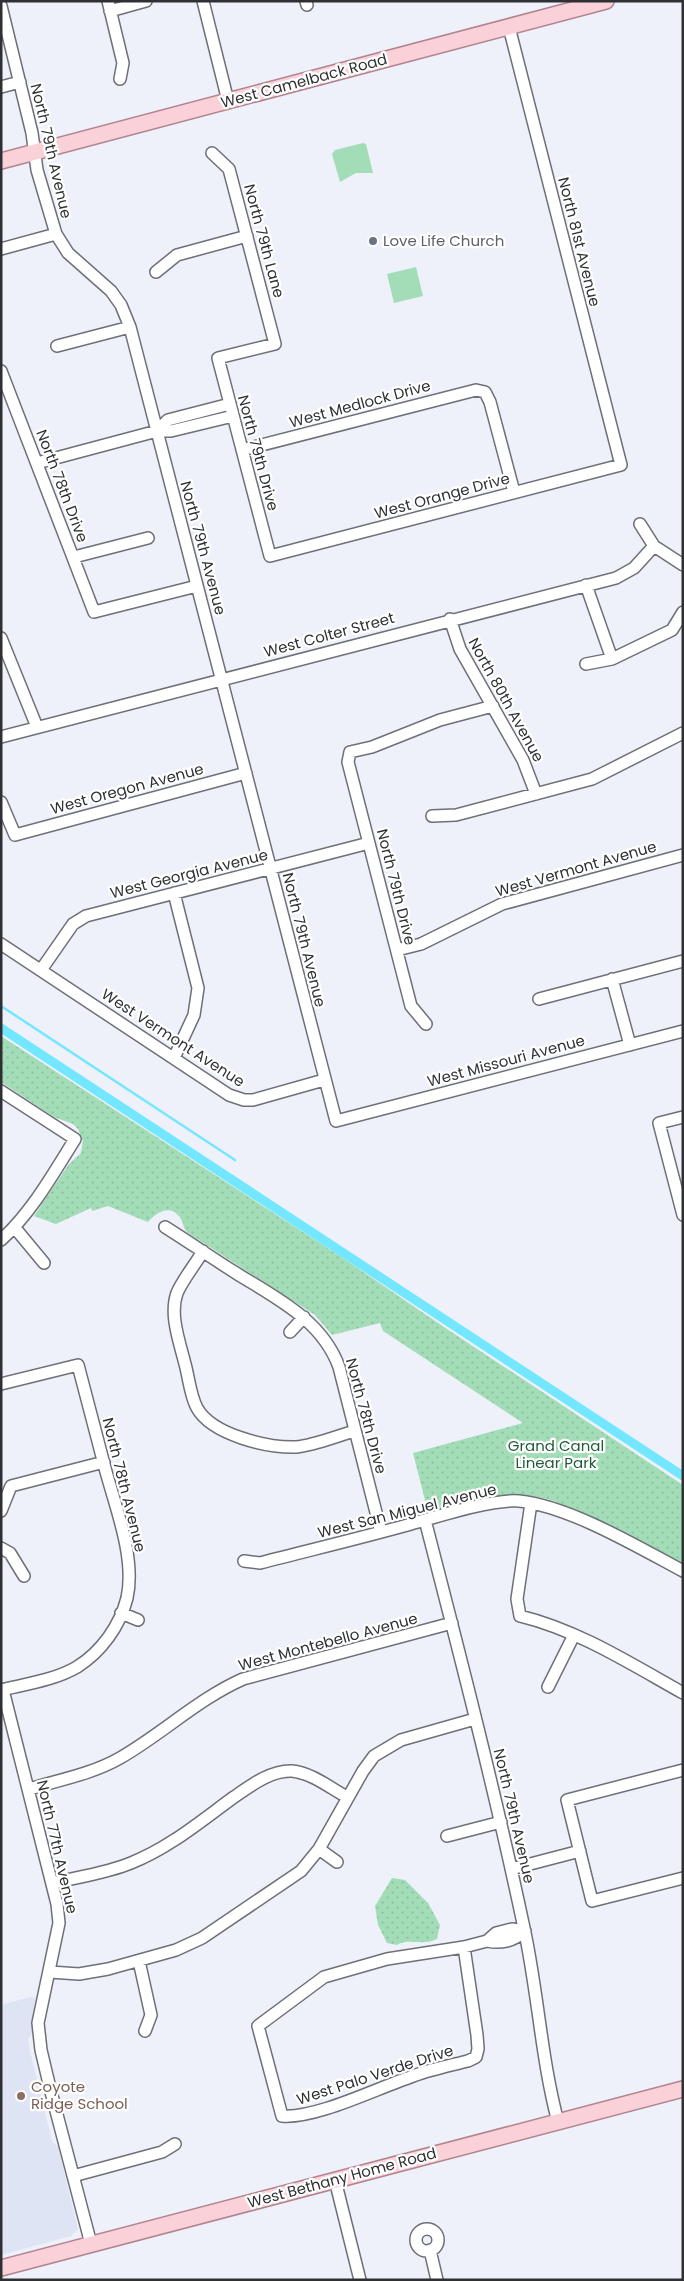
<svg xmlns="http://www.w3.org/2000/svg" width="684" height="2281" font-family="Poppins,sans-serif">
	<defs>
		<pattern id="park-dots" width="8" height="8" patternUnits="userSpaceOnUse" patternTransform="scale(1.25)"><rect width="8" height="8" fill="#a3ddb7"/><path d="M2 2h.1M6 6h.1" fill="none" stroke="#8dbe9e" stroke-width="1.8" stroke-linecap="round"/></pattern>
	</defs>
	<rect width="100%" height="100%" fill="#eef1fa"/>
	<path fill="#dfe4f4" d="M30 1997 35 1998 32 2033 28 2040 30 2051 52 2141 58 2147 78 2229 71 2236 1 2255V2005Z"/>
	<path fill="#a3ddb7" d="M363 143 366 144 373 173H356L340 182 332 154 335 150Z
		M416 267 423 296 394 303 387 274Z"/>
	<path fill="url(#park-dots)" d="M1 1036 340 1256 444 1327 683 1485V1564L554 1501C511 1487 471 1502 428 1512L413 1453 523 1423 383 1331 380 1323 332 1335 315 1315 188 1233C183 1229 184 1224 181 1219 171 1203 157 1212 148 1222L108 1206 92 1211 91 1208 56 1224 34 1216 69 1164 81 1153 83 1141 78 1129 73 1124 54 1117 1 1082Z
		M392 1878 405 1880 428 1903 440 1925 437 1939C424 1946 408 1938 397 1945L387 1943 378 1925 375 1906Z"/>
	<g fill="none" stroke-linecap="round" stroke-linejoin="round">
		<path stroke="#73e7ff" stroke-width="2.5" d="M1 1006 235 1160"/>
		<path stroke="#73e7ff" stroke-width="9" d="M1 1028 683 1476"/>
		<g stroke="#6e7078" stroke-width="14">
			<path id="minor" d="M108 1 123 63 120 79
				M203 1 228 101
				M306 1 307 5
				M1 6 32 133 37 170 56 234 68 253 111 291 121 305 130 327 336 1121 683 1031
				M110 11 146 1
				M1 87 20 82
				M212 153 229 169 275 344 218 358 270 556 621 465 509 27
				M1 249 56 234
				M156 272 177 255 247 236
				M57 346 130 327
				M1 371 94 612 197 586
				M157 431 168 420 230 404
				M242 450 476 390 485 392 490 402 514 492
				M37 463 157 431H171L233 416
				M640 524 654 546 683 565
				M74 557 148 538
				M586 585 612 659
				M450 619 460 649 523 760 536 794
				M1 638 37 727
				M586 664 612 659 672 630 683 612
				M1 737 616 578 634 568 654 546
				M1 802 15 835 246 773
				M432 816 456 815 592 779 683 733
				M1 944 229 1095 244 1100H253L324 1080
				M397 950 421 944 502 904 683 855
				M41 970 73 924 86 916 369 843
				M612 979 630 1045
				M539 999 683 961
				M426 1024 411 1006 348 762 350 752 372 747 440 720 493 706
				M174 1058 194 1015 198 988 174 893
				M1 1091 75 1139C53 1174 32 1212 1 1240
				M683 1117 659 1123 683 1215
				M165 1227C189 1242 212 1258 236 1273 276 1298 322 1320 339 1367L381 1532
				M15 1228 44 1263
				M203 1251C195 1265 183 1279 177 1293 169 1315 180 1343 185 1364 189 1378 190 1395 197 1408 212 1435 268 1448 296 1447 316 1445 336 1436 355 1431
				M290 1332 304 1317
				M1 1384 78 1365C87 1399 96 1434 105 1468 115 1506 136 1558 127 1598 120 1626 101 1652 77 1667 55 1680 26 1684 1 1690
				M531 1503 517 1599 520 1616C578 1630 631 1664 683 1693
				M1 1511 11 1486 104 1462
				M425 1520C460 1655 495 1791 524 1928 538 1992 541 2058 558 2122
				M1 1548 10 1553 24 1576
				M244 1561 260 1563C310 1550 361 1538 411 1524 439 1516 492 1499 519 1501 569 1506 638 1547 683 1571
				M121 1613 138 1620
				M548 1687 574 1635
				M3 1690 57 1904 59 1923 38 2023 41 2050 50 2088 91 2244
				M683 1770 567 1800 592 1901 683 1878
				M29 1789C59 1780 92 1774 120 1758 162 1734 198 1699 243 1679L452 1623
				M447 1836 501 1822
				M319 1849 337 1862
				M511 1869 580 1851
				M53 1883C78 1877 107 1873 131 1863 169 1848 201 1821 234 1797 250 1786 271 1770 292 1771 312 1773 330 1788 347 1797
				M487 1941C502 1944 513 1941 525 1931
				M464 1947 477 2035 478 2049 476 2057 468 2061C448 2066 427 2070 408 2078 375 2089 315 2119 282 2116L258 2026 324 1977 387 1959 464 1947 487 1941 496 1933 512 1929 525 1931
				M139 1961 151 2015 145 2031
				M50 1972 79 1974 108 1969 176 1950 202 1938 301 1871 319 1849 363 1771 374 1756 401 1740 475 1719
				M73 2176 162 2152 175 2144
				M335 2180 360 2280
				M416 2240a11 11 0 1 1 22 0a11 11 0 1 1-22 0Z
				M430 2250 437 2280"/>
		</g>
		<g stroke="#b1848e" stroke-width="18">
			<path id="major" d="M1 161 606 1
				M1 2268 683 2089"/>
		</g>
		<use href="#minor" stroke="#fff" stroke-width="11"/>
		<use href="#major" stroke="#fad1d9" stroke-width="15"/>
	</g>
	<circle fill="#6b7280" stroke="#fff" stroke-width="2" cx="373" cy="241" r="5"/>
	<circle fill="#8d6e63" stroke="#fff" stroke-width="2" cx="21" cy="2096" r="5"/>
	<g text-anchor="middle" stroke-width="4.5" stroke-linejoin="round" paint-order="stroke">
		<g font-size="15" fill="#2e3033" stroke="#fff">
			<text transform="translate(304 81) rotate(-15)" y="5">West Camelback Road</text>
			<text transform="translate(51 151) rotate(77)" y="5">North 79th Avenue</text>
			<text transform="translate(264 241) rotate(75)" y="5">North 79th Lane</text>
			<text transform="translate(579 242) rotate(76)" y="5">North 81st Avenue</text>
			<text transform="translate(360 404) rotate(-15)" y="5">West Medlock Drive</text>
			<text transform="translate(258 453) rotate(75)" y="5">North 79th Drive</text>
			<text transform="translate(62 486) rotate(69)" y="5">North 78th Drive</text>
			<text transform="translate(442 496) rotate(-15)" y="5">West Orange Drive</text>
			<text transform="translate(203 548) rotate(75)" y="5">North 79th Avenue</text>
			<text transform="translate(329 635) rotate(-15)" y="5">West Colter Street</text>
			<text transform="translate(506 700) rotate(61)" y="5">North 80th Avenue</text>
			<text transform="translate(127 789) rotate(-15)" y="5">West Oregon Avenue</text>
			<text transform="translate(576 869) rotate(-16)" y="5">West Vermont Avenue</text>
			<text transform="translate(189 874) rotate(-14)" y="5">West Georgia Avenue</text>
			<text transform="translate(396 887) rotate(76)" y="5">North 79th Drive</text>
			<text transform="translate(304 940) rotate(76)" y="5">North 79th Avenue</text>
			<text transform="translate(173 1038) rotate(33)" y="5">West Vermont Avenue</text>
			<text transform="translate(506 1061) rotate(-15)" y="5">West Missouri Avenue</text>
			<text transform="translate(366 1416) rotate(75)" y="5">North 78th Drive</text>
			<text transform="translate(124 1485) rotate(76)" y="5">North 78th Avenue</text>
			<text transform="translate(407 1511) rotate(-14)" y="5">West San Miguel Avenue</text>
			<text transform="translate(328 1642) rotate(-15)" y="5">West Montebello Avenue</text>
			<text transform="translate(514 1816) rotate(77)" y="5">North 79th Avenue</text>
			<text transform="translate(57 1847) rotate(77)" y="5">North 77th Avenue</text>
			<text transform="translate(375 2075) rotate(-18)" y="5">West Palo Verde Drive</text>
			<text transform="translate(342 2178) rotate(-15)" y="5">West Bethany Home Road</text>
		</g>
		<g font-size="15" fill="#5b616d" stroke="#fff" text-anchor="start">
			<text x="383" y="246">Love Life Church</text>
		</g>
		<g font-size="15" fill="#1f5b39" stroke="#fff">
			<text x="556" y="1451">Grand Canal<tspan x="556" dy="17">Linear Park</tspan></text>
		</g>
		<g font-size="15" fill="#785e54" stroke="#fff" text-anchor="start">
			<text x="31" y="2092">Coyote<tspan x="31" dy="17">Ridge School</tspan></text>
		</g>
	</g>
	<rect width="684" height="2281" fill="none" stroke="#2e3033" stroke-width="5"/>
</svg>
